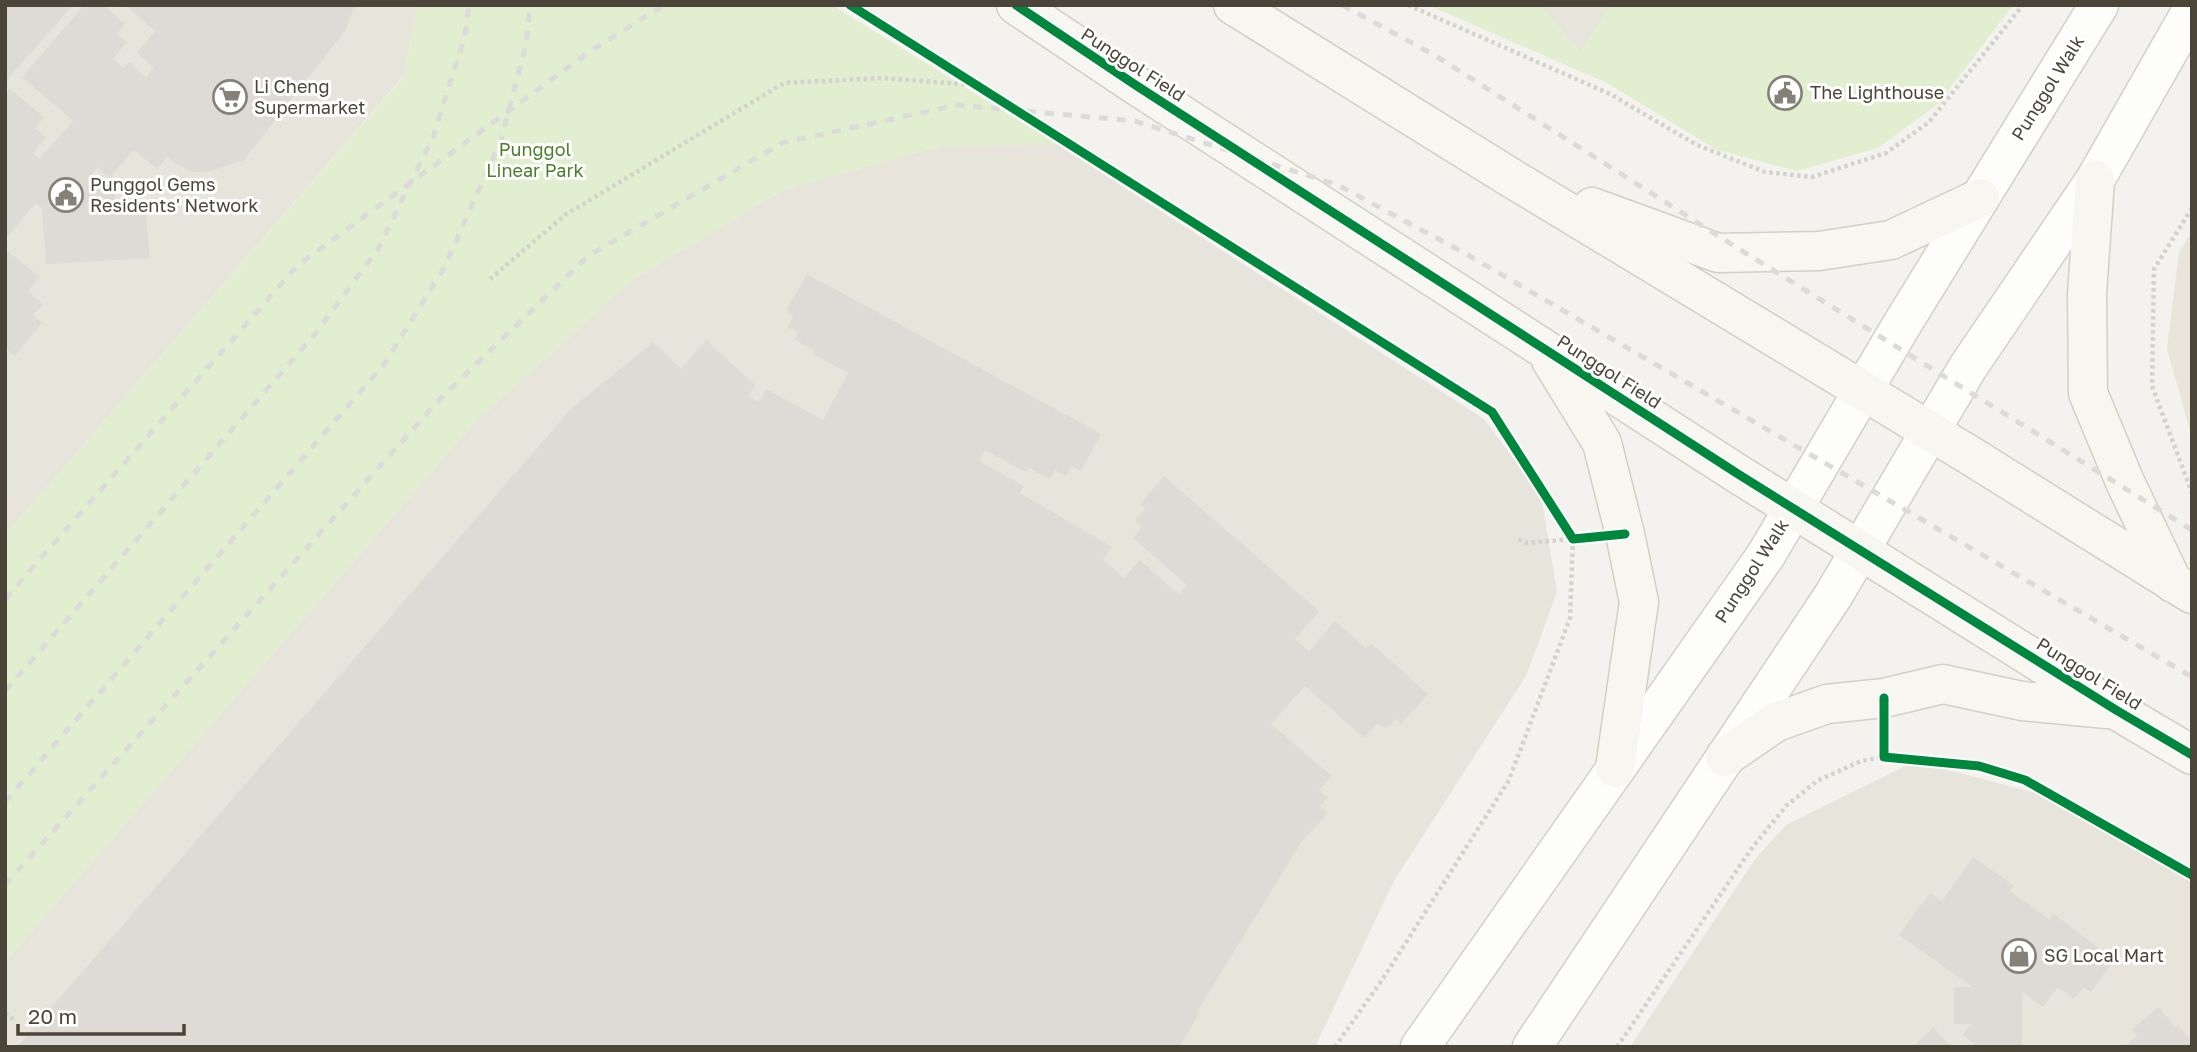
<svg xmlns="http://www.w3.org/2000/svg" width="2197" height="1052" font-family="'Golos Text',sans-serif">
	<rect width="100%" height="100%" fill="#f4f2ee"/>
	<path fill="#e7e4dc" d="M5 5H418L403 77 5 535Z
		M1540 5H1611L1580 52Z
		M1058 145 1484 419 1541 496 1557 592 1526 676 1394 881 1315 1047H5V962L475 422 632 280 785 189 941 146Z
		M1915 761 2035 793 2192 881V1047H1630L1756 858 1786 825Z"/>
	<path fill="#eae5da" d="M2192 232V438L2167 349 2179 252Z"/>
	<path fill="#e1eecf" d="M418 5H832L1058 145 941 146 785 189 632 280 475 422 5 962V535L403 78Z
		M1428 5H1540L1580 52 1611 5H2013L1939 103 1878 148 1797 171 1717 150 1607 83Z"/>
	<path fill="#dedbd6" d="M5 5H73L5 82Z
		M84 5H103L125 24 117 34 127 42 113 59 124 68 129 62 146 77 154 68 137 53 155 31 125 5H355L345 31 244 160 210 171 193 172 176 164 167 157 157 169 134 150 109 178 98 167 91 176 103 186H115L116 201H133L134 215H146L150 258 46 264 42 208 36 203 5 239V94L10 89 44 117 35 128 46 137 33 153 39 159 73 121 22 77Z
		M5 249 40 277 28 291 43 304 33 315 42 323 15 356 5 348Z
		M807 274 1101 434 1081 471 1071 466 1066 476 1055 470 1050 479 1029 468 1026 472 985 450 979 461 1024 486 1020 493 1112 547 1103 559 1124 578 1140 560 1179 595 1187 585 1133 538 1142 527 1135 520 1145 509 1140 504 1164 476 1319 611 1295 639 1309 651 1335 621 1366 648 1371 643 1428 694 1401 724 1396 719 1386 729 1378 723 1364 738 1305 686 1271 724 1332 776 1319 790 1328 798 1320 806 1328 813 1300 844 1197 1012 1199 1014 1179 1047H17L571 409 653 342 681 369 706 340 755 385 749 396 759 402 766 389 823 420 848 373 813 354 815 351 794 339 798 332 787 327 793 316 787 309Z
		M1973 857 2014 886 2010 891 2049 919 2054 914 2114 960 2091 992 2084 987 2074 999 2058 987 2043 1007 2022 992V1047H1976L1963 1034 1972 1024H1954V987H1973L1899 935 1930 893 1942 901Z
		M2159 1007 2175 1027 2178 1025 2192 1042V1047H2124L2137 1036 2132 1029Z
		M1933 1027 1952 1047H1913Z"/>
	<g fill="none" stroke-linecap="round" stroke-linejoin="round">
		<g stroke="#d2d0cb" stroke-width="41">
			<path id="street" d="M1420 1047 1766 555 1901 326 2099 5
				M1532 1047 1833 596 1968 367 2095 180 2192 10"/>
		</g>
		<g stroke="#d3cfc5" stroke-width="41">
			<path id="secondary" d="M1016 5 1137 86 1738 474 2116 710 2192 755
				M1233 5 1508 176 1971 456 2192 594
				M2095 180 2087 294 2088 393 2125 482 2173 583
				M1592 207 1718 253 1819 251 1891 240 1980 198
				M1551 360 1602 443 1625 534 1639 602 1615 768
				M1725 757 1776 722 1827 704 1884 698 1943 684 2022 701 2107 709"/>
		</g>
		<path stroke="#d3d2cc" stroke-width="4.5" stroke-dasharray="3.5 3.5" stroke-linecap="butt" d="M1408 5 1610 94 1697 145 1765 172 1812 177 1886 153 1929 122 2023 5
			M2192 208 2154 269 2152 386 2192 493
			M490 279 565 215 784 83 882 78 975 85
			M5 1013 15 1021
			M1335 1047 1386 974 1509 780 1570 618 1573 539 1526 543 1515 537
			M1617 1047 1752 848 1786 806 1817 781 1861 761 1884 757"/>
		<use href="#street" stroke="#fdfdfc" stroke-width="38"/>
		<use href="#secondary" stroke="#f7f6f1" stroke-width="38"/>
		<path stroke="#dbdbda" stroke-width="5" stroke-dasharray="9 9" stroke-linecap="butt" d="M1342 5 1436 56 1731 244 2192 530
			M5 599 297 266 589 52 664 5
			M5 691 315 334 378 249 433 137 465 36 469 5
			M5 802 385 363 443 270 501 140 526 45 530 5
			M5 885 441 398 588 256 782 143 957 105 1135 121 1338 185 1468 255 2192 677"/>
		<g stroke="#fff" stroke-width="13">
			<path id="cycleway" d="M850 5 1492 412 1573 539 1625 534
				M1016 5 1137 86 1738 474 2116 710 2192 755
				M1884 698V757L1979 766 2025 780 2192 875"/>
		</g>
		<use href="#cycleway" stroke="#00873e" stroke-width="9"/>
	</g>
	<defs>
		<g id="civic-ring" transform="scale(1.75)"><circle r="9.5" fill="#fff" stroke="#868178" stroke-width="1.5"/><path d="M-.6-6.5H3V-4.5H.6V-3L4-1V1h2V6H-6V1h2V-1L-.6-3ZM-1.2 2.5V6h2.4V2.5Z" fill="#868178"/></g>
		<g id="supermarket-ring" transform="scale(1.75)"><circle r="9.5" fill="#fff" stroke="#868178" stroke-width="1.5"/><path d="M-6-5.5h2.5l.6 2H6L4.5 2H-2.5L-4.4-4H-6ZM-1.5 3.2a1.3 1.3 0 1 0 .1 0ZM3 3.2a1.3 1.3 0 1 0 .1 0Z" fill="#868178"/></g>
		<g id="shop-ring" transform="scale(1.75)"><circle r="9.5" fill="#fff" stroke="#868178" stroke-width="1.5"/><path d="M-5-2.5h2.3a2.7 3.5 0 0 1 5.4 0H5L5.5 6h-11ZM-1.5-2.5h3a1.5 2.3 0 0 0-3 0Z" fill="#868178"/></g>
	</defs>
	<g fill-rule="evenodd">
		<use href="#civic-ring" x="1785" y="93"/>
		<use href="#supermarket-ring" x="230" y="97"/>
		<use href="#civic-ring" x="66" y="195"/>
		<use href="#shop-ring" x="2019" y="956"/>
	</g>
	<g text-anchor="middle" stroke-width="6" stroke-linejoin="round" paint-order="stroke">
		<g font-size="18" fill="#4b4439" stroke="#fff">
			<text transform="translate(1133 65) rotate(33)" y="6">Punggol Field</text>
			<text transform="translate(2048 88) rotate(-58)" y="6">Punggol Walk</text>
			<text transform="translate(1609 372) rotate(33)" y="6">Punggol Field</text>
			<text transform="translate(1752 571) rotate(-57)" y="6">Punggol Walk</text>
			<text transform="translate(2089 674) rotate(32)" y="6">Punggol Field</text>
		</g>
		<g font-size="18" fill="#4b4439" stroke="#fff" text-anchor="start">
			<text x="254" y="93">Li Cheng<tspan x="254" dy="21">Supermarket</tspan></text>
			<text x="1810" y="99">The Lighthouse</text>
			<text x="90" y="191">Punggol Gems<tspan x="90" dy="21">Residents' Network</tspan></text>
			<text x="2044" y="962">SG Local Mart</text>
		</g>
		<g font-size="18" fill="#4a7f2a" stroke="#fff">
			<text x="535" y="156">Punggol<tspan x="535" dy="21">Linear Park</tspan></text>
		</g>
	</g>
	<rect width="2197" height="1052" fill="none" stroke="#4b4439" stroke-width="14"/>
	<path d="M18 1024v10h166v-10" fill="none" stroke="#4b4439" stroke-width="3.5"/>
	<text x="28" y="1024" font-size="21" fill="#4b4439" stroke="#ffffff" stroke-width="5" paint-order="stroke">20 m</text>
</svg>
